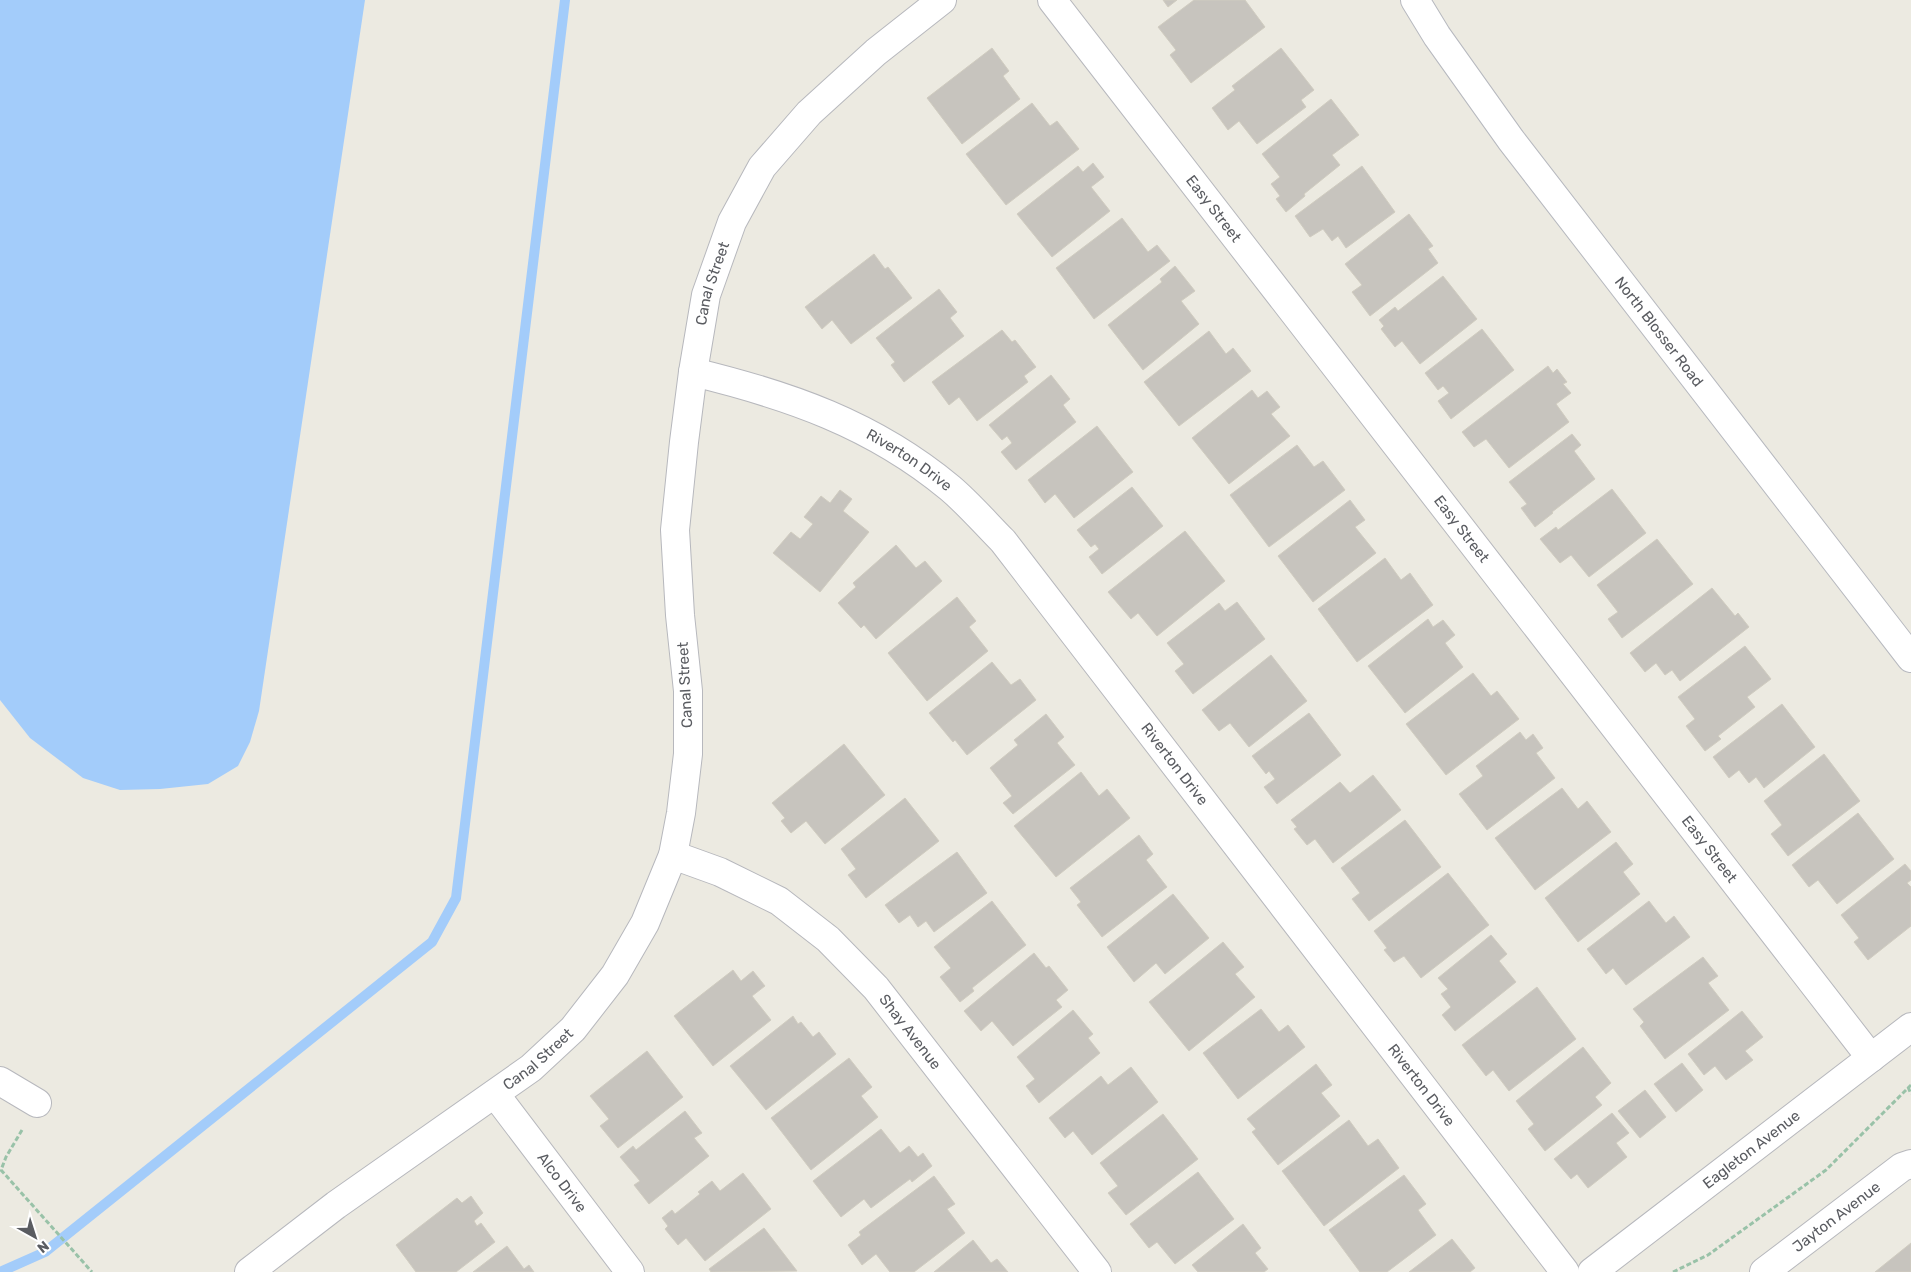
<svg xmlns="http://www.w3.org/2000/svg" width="1911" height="1272" font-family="Rubik,sans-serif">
	<rect width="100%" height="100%" fill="#eceae1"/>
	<path fill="#a3ccfa" d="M0 0H365L259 711 250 742 238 766 208 784 160 789 120 790 83 778 30 738 0 700Z"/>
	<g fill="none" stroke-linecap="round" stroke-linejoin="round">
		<path stroke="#a3ccfa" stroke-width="10" d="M0 1272 45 1252 432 942 456 898 565 0"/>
	</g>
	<path fill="#c7c4be" stroke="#d0ccc0" d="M1163 0H1177L1168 7Z
		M1194 0H1245L1265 27 1191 83 1170 55 1176 50 1158 27Z
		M992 48 1009 71 1003 76 1020 99 962 144 927 98Z
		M1281 48 1314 90 1301 100 1306 107 1257 144 1239 121 1228 130 1212 108 1235 90 1232 86Z
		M1331 99 1359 135 1332 155 1340 165 1304 194 1305 196 1286 212 1276 199 1280 196 1271 184 1280 177 1262 154Z
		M1032 103 1050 126 1057 121 1079 149 1006 205 966 154Z
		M1093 163 1104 177 1091 187 1110 211 1052 257 1017 214 1078 166 1083 172Z
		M1362 166 1395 212 1346 248 1338 236 1332 241 1323 229 1310 237 1295 216Z
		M1409 214 1433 246 1428 249 1438 263 1370 316 1352 292 1362 285 1345 264Z
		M1122 218 1148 252 1157 245 1170 261 1094 319 1056 268Z
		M874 254 885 269 888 267 912 298 851 344 832 320 822 329 805 307Z
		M1175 266 1195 291 1181 301 1199 324 1143 370 1108 325 1162 282 1160 279Z
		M1443 276 1477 319 1420 364 1402 341 1395 347 1381 329 1384 326 1379 320 1395 307 1398 311Z
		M939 289 957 312 950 318 964 336 904 382 891 365 895 362 876 338Z
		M1482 329 1514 370 1451 419 1438 401 1449 393 1443 386 1438 390 1425 373Z
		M1002 330 1012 342 1015 340 1036 367 1024 376 1028 382 977 421 959 397 949 405 932 382Z
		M1209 331 1226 354 1233 348 1251 371 1179 426 1144 382Z
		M1548 366 1553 373 1557 369 1567 382 1563 384 1571 393 1556 404 1569 422 1509 468 1486 439 1474 447 1462 432Z
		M1051 375 1070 399 1063 405 1076 422 1016 470 1001 452 1012 443 1007 436 1002 440 989 425Z
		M1252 390 1258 398 1267 391 1280 407 1271 414 1290 436 1229 484 1192 438Z
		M1097 426 1133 472 1074 518 1055 494 1045 503 1028 480Z
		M1572 434 1581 445 1574 451 1595 479 1552 512 1553 513 1535 527 1521 508 1527 504 1509 482Z
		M1297 445 1314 467 1323 461 1345 490 1269 547 1230 495Z
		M1132 487 1163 526 1102 574 1089 557 1099 549 1095 544 1091 547 1077 530Z
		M1612 489 1646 533 1589 577 1571 555 1560 563 1540 539 1556 527 1558 530Z
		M840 490 852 499 843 511 869 532 820 592 773 553 791 532 800 539 813 524 804 517 821 496 830 503Z
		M1350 500 1365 520 1355 527 1376 553 1313 602 1278 556Z
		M1185 531 1225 581 1157 636 1138 613 1131 619 1108 592Z
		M1657 539 1693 584 1622 638 1608 619 1618 612 1597 585Z
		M896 545 916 568 925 561 942 581 876 639 864 625 861 628 838 603 856 587 853 583Z
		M1385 558 1401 580 1410 573 1433 605 1357 662 1318 609Z
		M1712 588 1735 616 1738 613 1749 627 1680 681 1672 670 1665 675 1656 663 1645 672 1630 653Z
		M957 597 976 621 969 627 988 651 927 701 888 653Z
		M1237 602 1265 639 1193 694 1175 671 1184 664 1167 643 1219 603 1225 611Z
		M1428 619 1433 627 1443 620 1455 635 1445 643 1463 667 1405 713 1368 666Z
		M1745 646 1771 679 1747 697 1755 707 1718 736 1721 739 1705 751 1686 726 1695 719 1678 697Z
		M1271 655 1307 701 1249 747 1230 723 1219 731 1202 710Z
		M992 662 1011 685 1020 679 1036 700 967 755 955 740 953 742 929 713Z
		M1473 673 1491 696 1497 691 1519 719 1446 775 1406 724Z
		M1782 704 1815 747 1764 788 1756 777 1749 783 1739 770 1729 778 1713 757Z
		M1309 713 1341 755 1277 804 1264 787 1275 779 1269 771 1266 774 1252 756Z
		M1046 714 1064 737 1057 743 1075 765 1013 814 1003 803 1012 796 990 768 1018 745 1014 740Z
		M1520 732 1526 740 1533 734 1543 748 1536 753 1555 778 1487 830 1459 794 1483 776 1476 766Z
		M844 744 885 795 825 844 806 821 791 833 781 821 785 818 772 803Z
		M1824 754 1860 801 1788 856 1771 834 1782 825 1764 801Z
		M1081 772 1099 796 1107 789 1130 818 1056 877 1014 826Z
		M1373 775 1401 810 1333 863 1315 839 1307 845 1294 829 1297 827 1291 820 1340 782 1350 793Z
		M1562 788 1578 809 1587 801 1611 832 1535 890 1495 838Z
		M905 798 939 841 866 898 848 875 856 869 841 849Z
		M1858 813 1894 859 1837 904 1818 880 1809 887 1792 865Z
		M1405 820 1441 867 1369 921 1352 899 1360 893 1341 868Z
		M1139 835 1153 854 1146 860 1167 887 1102 937 1077 905 1081 902 1070 888Z
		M1616 842 1633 864 1623 872 1640 894 1578 942 1545 898Z
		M957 852 987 893 934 932 926 921 918 927 910 915 899 923 885 905Z
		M1905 864 1911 871V880L1907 883 1911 887V926L1868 960 1854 942 1859 938 1841 915Z
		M1448 873 1489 925 1421 978 1404 956 1394 962 1384 950 1387 948 1374 931Z
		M1173 894 1209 938 1165 974 1156 963 1134 982 1107 947Z
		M992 901 1026 945 972 988 974 991 960 1002 940 977 951 968 934 947Z
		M1649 901 1666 923 1674 916 1690 937 1626 985 1613 968 1606 974 1587 949Z
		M1491 935 1507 954 1499 961 1516 982 1455 1031 1442 1015 1451 1007 1441 994 1448 989 1438 978Z
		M1223 942 1244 967 1235 974 1255 997 1189 1051 1149 1002Z
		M1034 953 1046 968 1049 966 1068 990 1056 1000 1062 1007 1013 1046 992 1021 981 1031 964 1011Z
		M1703 957 1718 976 1708 983 1729 1010 1665 1059 1640 1026 1644 1022 1633 1009Z
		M733 970 741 981 753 971 765 986 752 996 771 1020 713 1066 674 1016Z
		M1537 987 1576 1039 1509 1091 1493 1070 1486 1076 1462 1045Z
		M1261 1009 1279 1032 1288 1025 1305 1047 1238 1099 1203 1053Z
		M1073 1010 1093 1034 1088 1038 1100 1053 1039 1103 1026 1086 1035 1079 1017 1057Z
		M1742 1011 1763 1037 1745 1051 1753 1060 1726 1080 1715 1066 1704 1075 1688 1054Z
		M793 1016 798 1024 801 1022 813 1037 819 1032 836 1054 766 1110 730 1066Z
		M1583 1047 1611 1083 1595 1097 1602 1105 1545 1151 1528 1129 1534 1124 1516 1101Z
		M647 1051 683 1097 618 1148 600 1126 609 1119 590 1096Z
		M849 1058 872 1087 861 1096 878 1117 811 1170 771 1118Z
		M1682 1063 1703 1090 1676 1112 1654 1084Z
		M1316 1064 1332 1085 1321 1093 1340 1116 1278 1165 1252 1132 1256 1129 1247 1119Z
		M1131 1067 1158 1102 1092 1155 1073 1131 1065 1138 1049 1118 1101 1076 1108 1085Z
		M1645 1090 1666 1117 1640 1138 1618 1111Z
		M685 1111 702 1133 694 1138 709 1156 649 1204 634 1185 640 1181 620 1157 633 1146 636 1150Z
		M1612 1113 1629 1133 1616 1143 1627 1157 1588 1188 1577 1174 1571 1179 1554 1159Z
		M1163 1114 1198 1159 1126 1215 1108 1193 1118 1186 1100 1163Z
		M1349 1120 1368 1146 1378 1139 1399 1168 1324 1226 1282 1171Z
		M881 1129 900 1153 909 1146 918 1157 923 1153 932 1166 912 1182 910 1179 871 1208 864 1199 841 1217 813 1181Z
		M1198 1172 1234 1219 1175 1264 1157 1242 1149 1248 1130 1224Z
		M743 1173 771 1209 705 1261 686 1238 678 1245 665 1229 668 1226 662 1218 672 1210 675 1214 700 1194 698 1192 712 1181 720 1191Z
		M1404 1175 1426 1204 1418 1210 1436 1235 1387 1272H1360L1329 1230Z
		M934 1176 955 1204 947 1209 965 1233 914 1272H890L876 1254 862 1265 848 1245 861 1235 859 1232Z
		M471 1196 483 1213 474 1221 477 1226 481 1223 495 1242 456 1272H416L396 1245 457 1198 462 1203Z
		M1243 1224 1261 1248 1255 1253 1268 1269 1264 1272H1198L1192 1265Z
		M764 1228 797 1271 711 1272 709 1269Z
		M1452 1239 1475 1268 1470 1272H1409Z
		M973 1240 991 1263 997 1259 1008 1272H934Z
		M1911 1243V1272H1875Z
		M507 1246 524 1269 529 1265 534 1272H473Z"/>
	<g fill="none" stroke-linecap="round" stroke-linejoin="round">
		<g stroke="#b7b8bd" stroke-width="30">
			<g id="street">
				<path id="s1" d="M1052 0 1871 1058"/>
				<path id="s2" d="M693 372C788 395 873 424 950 488 969 504 986 524 1003 541L1565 1272"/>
				<path id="s3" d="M673 855 720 872 779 901 828 939 876 988 1097 1272"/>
				<path d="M0 1081 37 1103"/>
				<path id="s4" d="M495 1094 630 1272"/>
				<path id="s5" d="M249 1272 336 1205 531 1068 573 1029 615 975 645 923 673 855 681 813 688 754V691L680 615 675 530 684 442 693 372 706 295 732 222 762 167 809 113 876 52 942 0"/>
				<path id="s6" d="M1592 1272 1911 1027"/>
				<path id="s7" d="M1764 1272 1902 1167 1911 1164"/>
			</g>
		</g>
		<g stroke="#b7b9bf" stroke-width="30">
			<g id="secondary">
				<path id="s8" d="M1415 0 1437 36 1511 140 1911 658"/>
			</g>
		</g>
		<path stroke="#99c2a8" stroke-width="3" stroke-dasharray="5 2.5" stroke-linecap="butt" d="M1908 1087 1911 1094
			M22 1130 6 1157 1 1170 92 1272
			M1673 1272 1708 1255 1826 1170 1911 1085"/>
		<use href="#street" stroke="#fff" stroke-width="28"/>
		<use href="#secondary" stroke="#fff" stroke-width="28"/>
	</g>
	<g text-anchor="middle" stroke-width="4" stroke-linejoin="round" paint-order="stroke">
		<g font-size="15" fill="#5a5c61" stroke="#fff">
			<text dy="5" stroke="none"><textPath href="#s1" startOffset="264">Easy Street</textPath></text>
			<text dy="5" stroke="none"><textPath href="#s5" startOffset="1184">Canal Street</textPath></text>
			<text dy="5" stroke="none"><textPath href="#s8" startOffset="412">North Blosser Road</textPath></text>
			<text dy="5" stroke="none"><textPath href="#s2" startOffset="235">Riverton Drive</textPath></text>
			<text dy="5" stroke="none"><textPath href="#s1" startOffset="669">Easy Street</textPath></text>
			<text transform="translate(685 685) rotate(-93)" y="5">Canal Street</text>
			<text dy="5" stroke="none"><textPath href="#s2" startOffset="641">Riverton Drive</textPath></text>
			<text dy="5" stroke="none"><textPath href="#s1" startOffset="1074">Easy Street</textPath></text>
			<text dy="5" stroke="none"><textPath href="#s3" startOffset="302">Shay Avenue</textPath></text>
			<text dy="5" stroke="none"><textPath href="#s5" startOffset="359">Canal Street</textPath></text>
			<text dy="5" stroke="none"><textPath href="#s2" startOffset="1046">Riverton Drive</textPath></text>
			<text dy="5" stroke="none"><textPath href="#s6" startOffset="201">Eagleton Avenue</textPath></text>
			<text dy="5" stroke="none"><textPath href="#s4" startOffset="111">Alco Drive</textPath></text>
			<text dy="5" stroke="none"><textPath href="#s7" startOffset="91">Jayton Avenue</textPath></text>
		</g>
	</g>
	<g transform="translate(35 1237) rotate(141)" stroke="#ffffff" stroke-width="4" paint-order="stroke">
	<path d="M0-4L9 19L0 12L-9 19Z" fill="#5a5c61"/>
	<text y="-8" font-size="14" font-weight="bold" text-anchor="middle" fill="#5a5c61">N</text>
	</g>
</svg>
